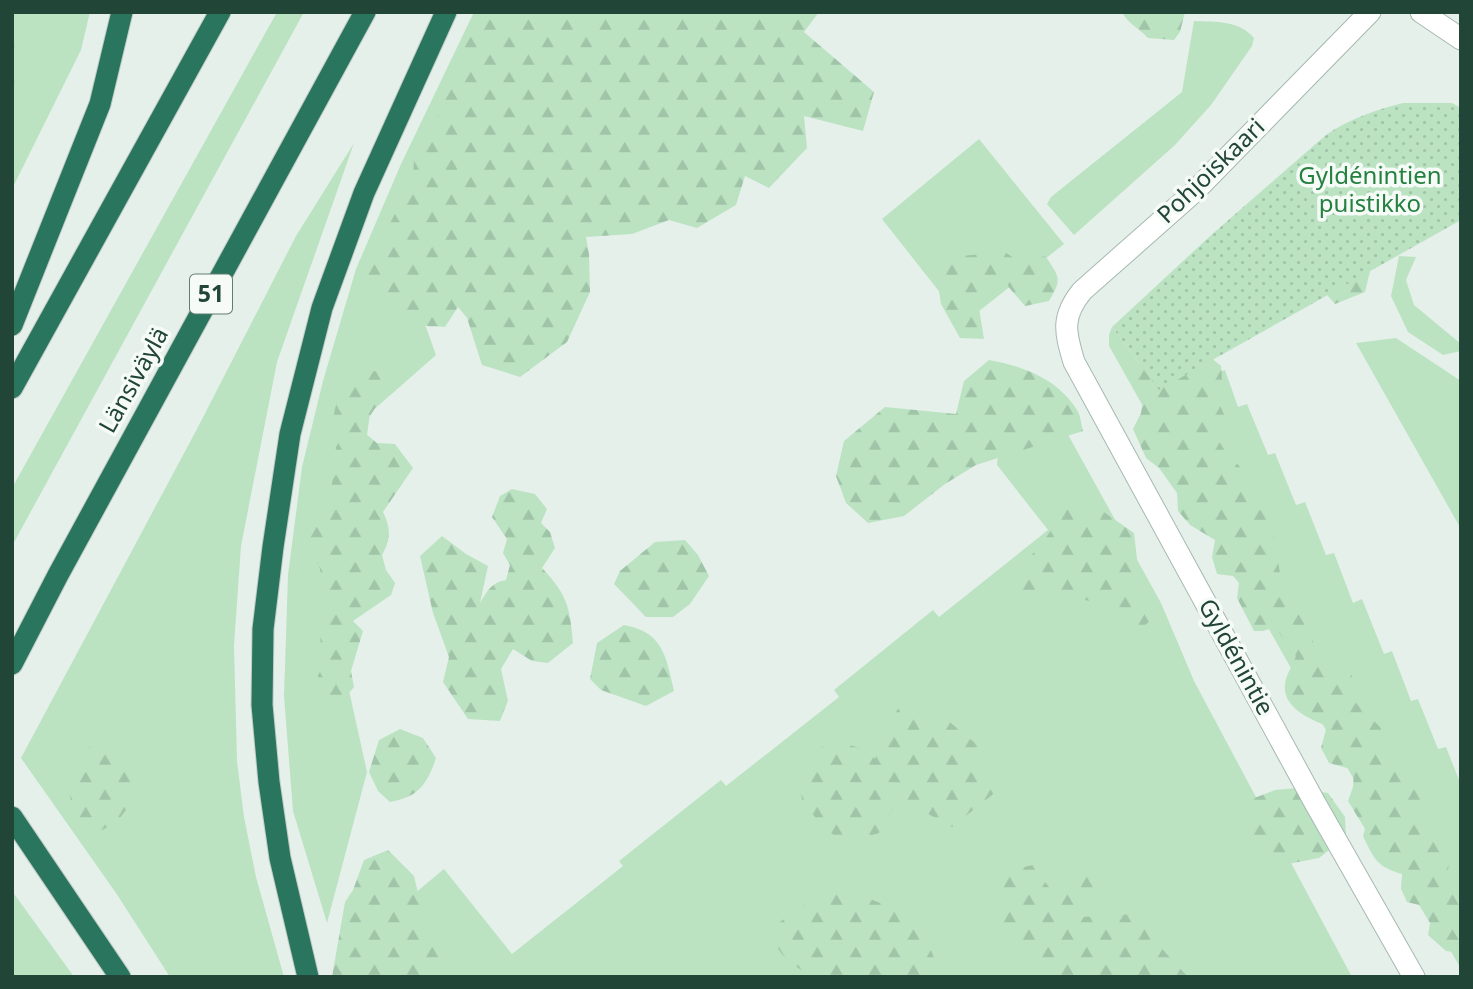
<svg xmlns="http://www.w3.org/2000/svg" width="1473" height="989" font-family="'Noto Sans',sans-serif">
	<defs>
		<pattern id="forest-firs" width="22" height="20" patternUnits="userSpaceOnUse" patternTransform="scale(1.75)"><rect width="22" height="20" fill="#bbe3c2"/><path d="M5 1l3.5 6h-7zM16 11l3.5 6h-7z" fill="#a0c4a7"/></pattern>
		<pattern id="park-dots" width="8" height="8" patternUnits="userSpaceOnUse" patternTransform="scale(1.75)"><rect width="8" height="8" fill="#bbe3c2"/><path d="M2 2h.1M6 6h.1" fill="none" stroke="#a0c4a7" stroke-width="1.8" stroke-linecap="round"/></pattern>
	</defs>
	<rect width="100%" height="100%" fill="#e5f0ea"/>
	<path fill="#bbe3c2" d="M12 12H90L81 50 12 189Z
		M277 12H304L12 546V488Z
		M474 12H521L421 313 436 355 370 413 339 645 367 772 327 923 293 811 284 696 288 575 302 467 323 381 356 269 401 164Z
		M1194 21C1216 22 1239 20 1254 38L1252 46 1211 105 1175 145 1074 235 1047 204 1051 197 1182 92Z
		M979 139 1064 244 964 323 882 219Z
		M354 143 277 362 241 546 234 645 237 761 244 817 256 877 284 977H170L116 893 21 758 197 429 296 236Z
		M1399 256 1416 257 1406 280 1414 305 1461 344V351L1443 355 1408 332 1391 296Z
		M1112 327 1159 390 1225 370 1238 407 1247 404 1268 455 1275 453 1296 505 1305 502 1326 555 1334 553 1353 603 1362 599 1384 654 1392 651 1411 701 1418 699 1438 749 1446 747 1461 785V969L1109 346V335Z
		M1396 338 1461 381V529L1356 343Z
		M1050 402 1161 603 1194 681 1352 977H403L414 894 444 869 512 954 623 866 619 861 721 780 726 786 839 697 834 690 933 610 939 617 1048 530 997 465 1000 433Z
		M12 891 72 974 74 977H12Z"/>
	<path fill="url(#forest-firs)" d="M481 12H819L804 32 874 92 863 131 804 116 807 148 769 188 745 176 736 205 697 228 669 220 632 234 586 237 589 254 590 292 567 342 520 377 482 365 467 318 458 307 445 327C438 326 429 327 423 325 405 319 370 283 364 266L377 249 413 178 414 159 422 138 441 128 437 114 456 76 462 52 471 29Z
		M1122 12H1185L1180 32 1174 40 1148 38C1139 28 1128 24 1122 12Z
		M12 21 25 41 16 87 12 88Z
		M1022 251 1046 257C1060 278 1062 279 1049 301L1025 306 1006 284 977 296 984 339 960 338 941 304 936 273 950 257 1005 252 1015 259Z
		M1373 259 1365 292 1335 304 1320 287Z
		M1209 356 1221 366 1222 379 1216 396 1226 419 1217 438 1225 451 1243 470V488L1271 522 1280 573 1292 593 1317 651 1352 675 1353 700 1381 728 1382 744 1407 765 1411 783 1428 804 1423 814 1431 833 1445 839 1451 857 1448 869 1457 891 1461 894V953L1446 951 1428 935 1430 923 1419 905 1407 902 1401 889 1402 874C1377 867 1374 859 1363 836L1365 829 1348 801 1353 787 1354 770 1329 763 1321 748 1327 726C1309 719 1282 707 1285 684 1286 675 1293 664 1296 656L1275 627 1263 631H1254L1237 598 1239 583 1233 576 1217 574 1212 557 1215 540 1190 525 1178 511 1177 493 1159 468 1146 458 1133 429 1141 413 1144 393 1130 372 1142 361Z
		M989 360C1023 366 1058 379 1077 410 1081 416 1081 425 1083 431L976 465 945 484 904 516 868 523 846 503 836 476 844 441 885 407 956 414 964 381Z
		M376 371 388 388 361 430 377 443 395 444 413 468 383 512C391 528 391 539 382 555L386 570 395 583 391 595 353 621 363 631 351 671 354 687 343 700 337 701 318 689V675L328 660C320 648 319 638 321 623L326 620 327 603 319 565 302 547 330 502 336 447 340 440C322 413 346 374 376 371Z
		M512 489 535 494 547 509 541 523 550 532 555 548 542 568C567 594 570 607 573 643L548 663 532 661 513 649 501 669 508 701 500 721 468 719 443 682 449 657 433 613 420 556 442 536 466 554 488 566 480 603C487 591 492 582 506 580L510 565 503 553 507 539 492 517 500 496Z
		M1070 505 1098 508 1134 533 1139 576 1132 588 1159 614 1140 629 1123 617 1114 607 1056 593 1028 606 1017 586 1014 574 1038 548Z
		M685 540 698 555 709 576 690 604 673 617H646L614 584 620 571 655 542Z
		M624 625C663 632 666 656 674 691L646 706 601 690 590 679 597 643Z
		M899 707 945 718 981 748 979 773 1005 769 1002 787 952 827 899 798 879 833 845 844 821 825 802 800 799 779 812 754 832 740 867 750 875 759 881 738Z
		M400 729 423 738 436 758C427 785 418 797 390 802L378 791 369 772 379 740Z
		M113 746 136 776 138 794 116 823 96 833 73 814 67 776 89 747Z
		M1297 788 1328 793 1345 817 1346 837 1319 858 1267 868 1250 844 1249 800 1275 790Z
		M388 850 414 876 424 919 446 977H332L345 902 353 890 364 860Z
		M1033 865 1051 890 1082 869 1098 887 1080 917 1136 914 1163 950 1188 977H1041L996 920 1002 872Z
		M853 892 907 914 928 943 942 977H815C791 966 778 955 769 930L819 893Z"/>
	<path fill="url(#park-dots)" d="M1403 103H1452L1461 108V220L1159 390 1112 327 1209 237 1326 135C1349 119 1375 110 1403 103Z"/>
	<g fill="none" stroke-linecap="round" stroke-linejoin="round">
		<g stroke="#a6b9b1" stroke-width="23">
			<path id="minor" d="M1370 12 1194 192 1082 291C1061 317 1065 332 1074 362L1315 803 1414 977
				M1421 12 1461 39"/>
		</g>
		<g stroke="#c1cbc7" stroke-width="23">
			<path id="highway" d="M12 325 100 104 122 12
				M12 388 220 12
				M12 664 58 575 365 12
				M12 817 120 977
				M308 977 280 858 269 782 262 705 263 629 273 547 290 434 322 308 364 193 446 12"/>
		</g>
		<use href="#minor" stroke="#fff" stroke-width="21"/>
		<use href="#highway" stroke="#29755d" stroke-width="21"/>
	</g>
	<g text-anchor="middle" stroke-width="7" stroke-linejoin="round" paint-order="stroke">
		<rect fill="#f6fbf8" stroke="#617c71" stroke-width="2" x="190" y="274.5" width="42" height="39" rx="5"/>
		<g font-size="23" font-weight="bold" fill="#214537">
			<text x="211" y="302">51</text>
		</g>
		<g font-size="24" fill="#214537" stroke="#f6fbf8">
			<text transform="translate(1211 171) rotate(-44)" y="8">Pohjoiskaari</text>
			<text transform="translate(134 380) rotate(-61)" y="8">Länsiväylä</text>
			<text transform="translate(1236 657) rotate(61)" y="8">Gyldénintie</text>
		</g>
		<g font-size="24" fill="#25813f" stroke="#f6fbf8">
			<text x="1370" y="184">Gyldénintien<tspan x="1370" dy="28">puistikko</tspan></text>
		</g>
	</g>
	<rect width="1473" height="989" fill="none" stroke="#214537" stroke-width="28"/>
</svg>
